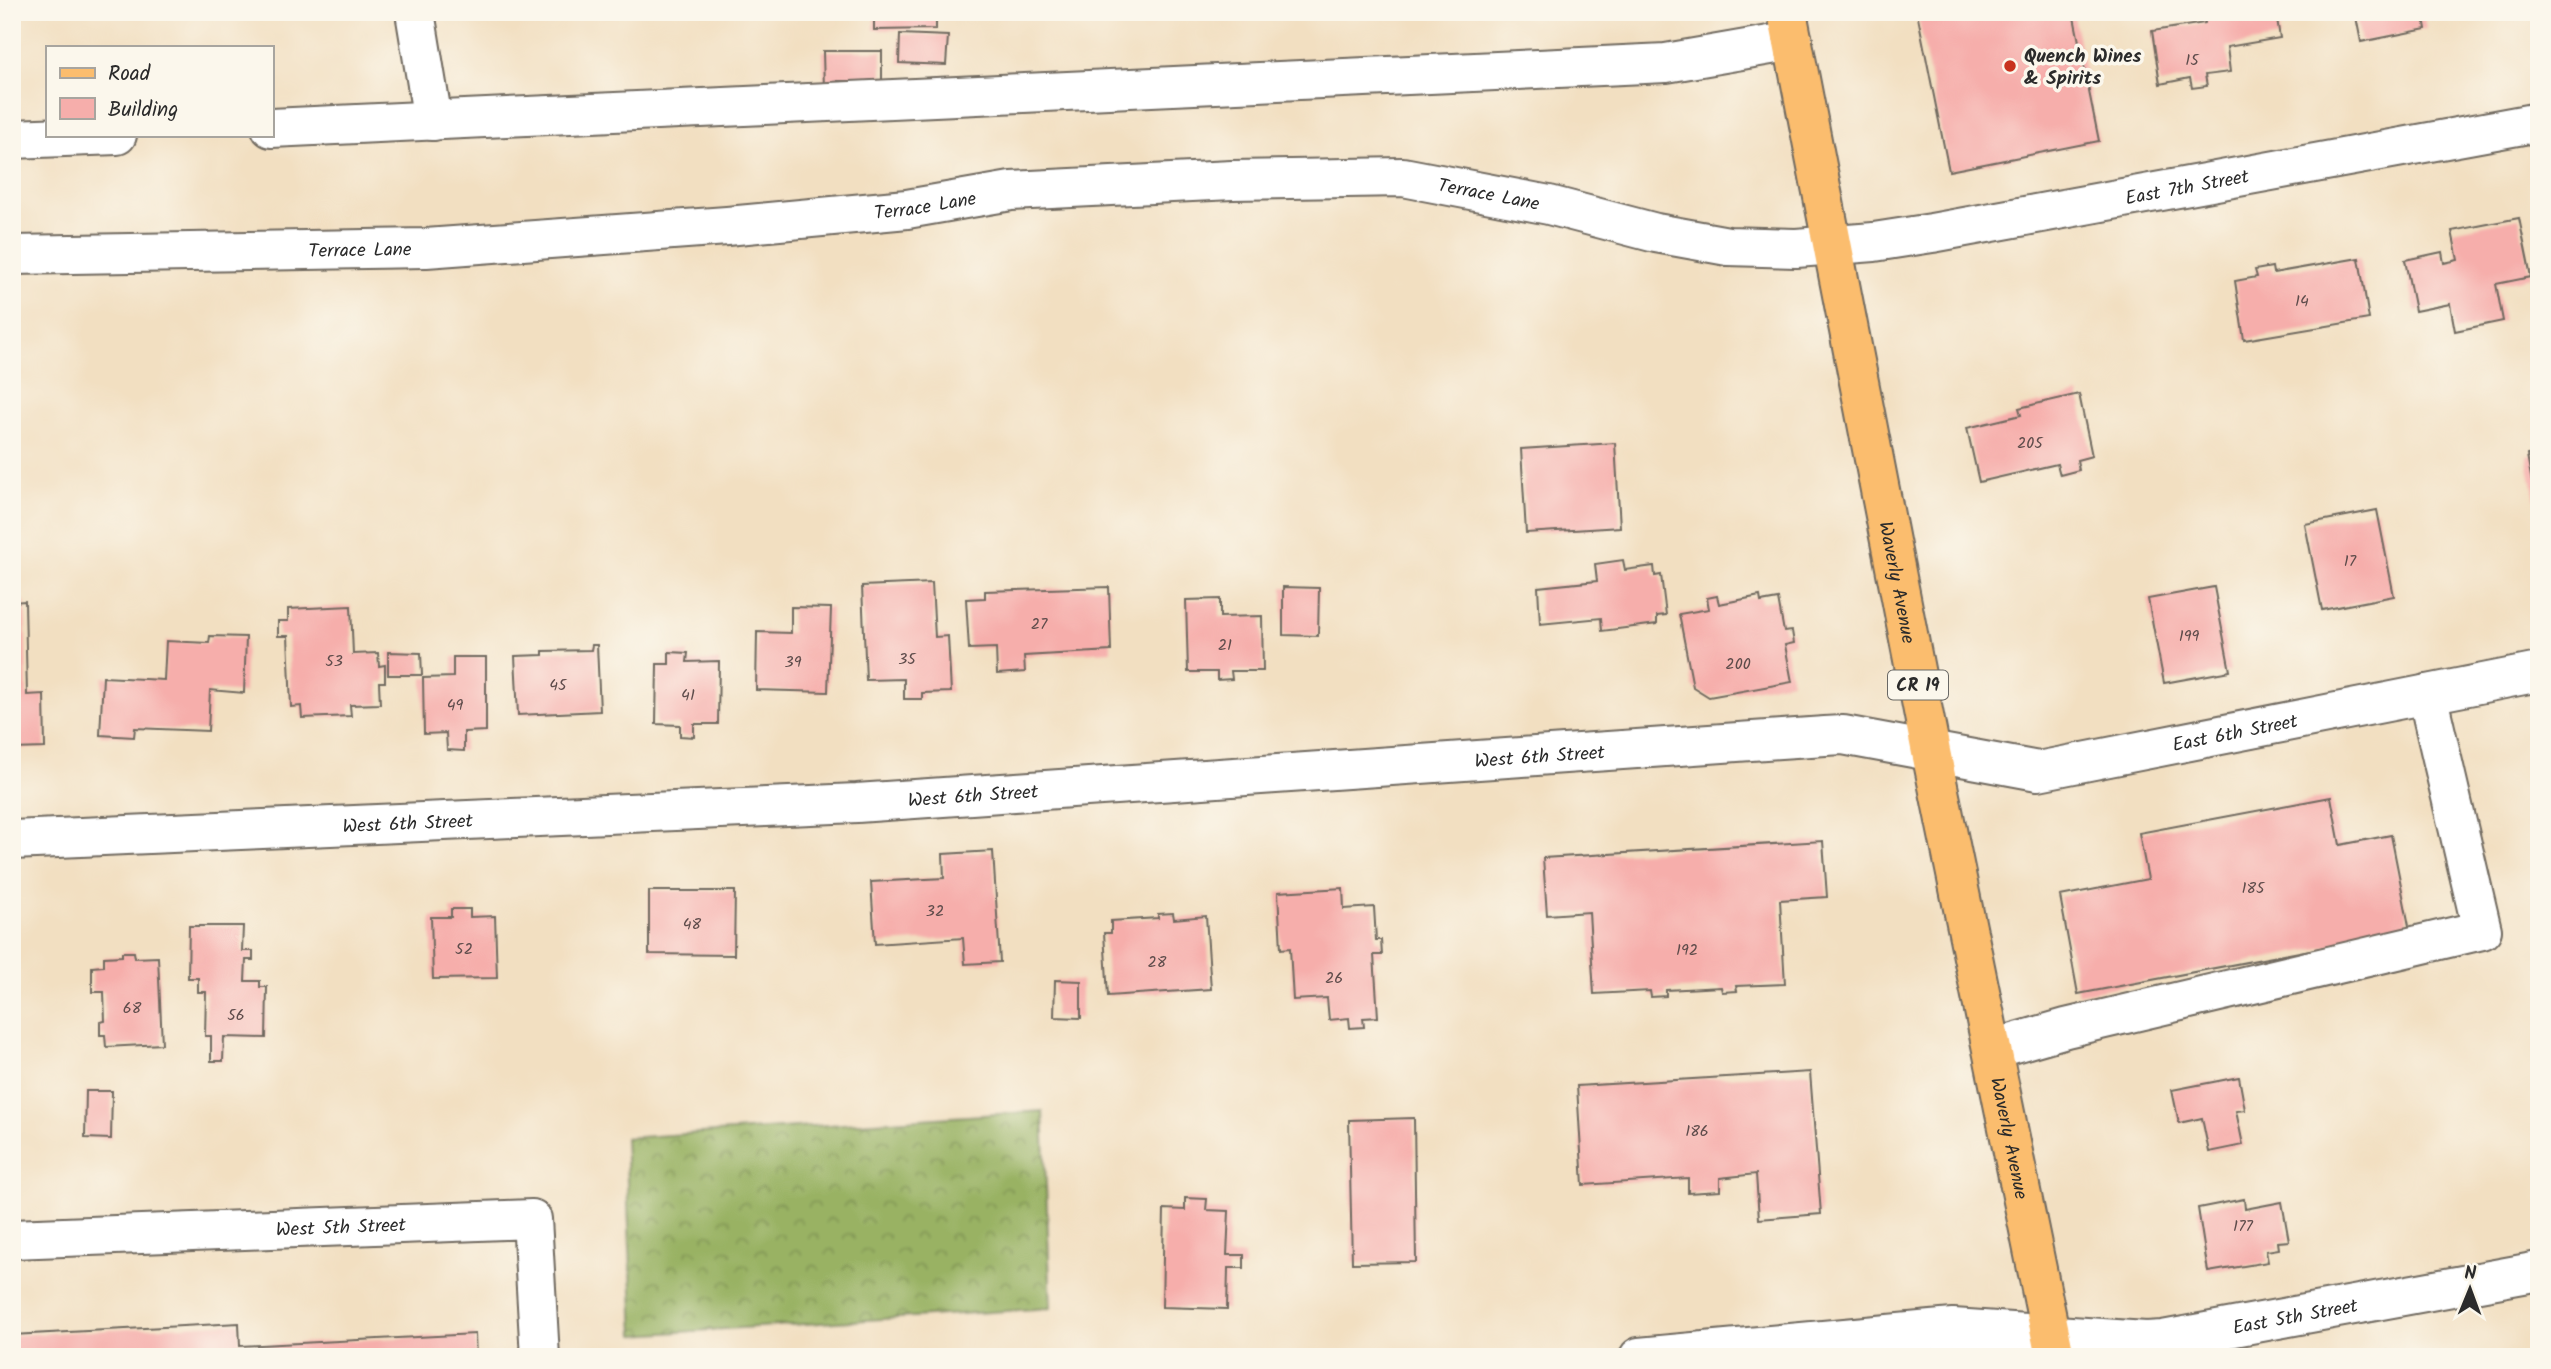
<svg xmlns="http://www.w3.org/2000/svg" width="2551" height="1369" font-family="Kalam,sans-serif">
	<defs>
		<pattern id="forest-crowns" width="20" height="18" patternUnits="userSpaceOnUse" patternTransform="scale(1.75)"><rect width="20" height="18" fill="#99b263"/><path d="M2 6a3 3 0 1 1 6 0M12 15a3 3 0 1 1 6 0" fill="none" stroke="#7d9152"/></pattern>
	</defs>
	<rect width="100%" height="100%" fill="#fbf7ec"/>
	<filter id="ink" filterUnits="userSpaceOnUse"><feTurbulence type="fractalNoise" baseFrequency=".0143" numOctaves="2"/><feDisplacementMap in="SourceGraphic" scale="14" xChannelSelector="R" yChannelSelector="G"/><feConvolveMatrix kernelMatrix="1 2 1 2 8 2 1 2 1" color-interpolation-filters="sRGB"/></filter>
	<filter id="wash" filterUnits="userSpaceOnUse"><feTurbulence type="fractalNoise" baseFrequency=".00686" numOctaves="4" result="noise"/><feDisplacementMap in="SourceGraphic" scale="28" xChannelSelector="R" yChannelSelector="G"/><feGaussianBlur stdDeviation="1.57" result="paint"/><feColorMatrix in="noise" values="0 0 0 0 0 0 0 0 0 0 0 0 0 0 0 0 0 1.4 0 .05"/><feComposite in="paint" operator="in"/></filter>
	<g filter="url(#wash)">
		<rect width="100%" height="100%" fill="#f2dfc1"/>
		<path fill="url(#forest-crowns)" stroke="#626e47" stroke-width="2" d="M1043 1111 1051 1308 634 1335 625 1138Z"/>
		<g id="blocks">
			<path fill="#f6aeab" d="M874 12H936V29L874 30Z
				M938 12H1015V16L938 19Z
				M1917 12H2073L2099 141 1949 171Z
				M2204 12H2276L2280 38 2227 47 2230 72 2205 75 2207 86 2192 88 2190 78 2160 84 2152 31 2205 23Z
				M2355 12H2423L2426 29 2361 42Z
				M900 34 948 36 946 65 899 63Z
				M823 51H882V81H838L839 89 824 90Z
				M2519 218 2531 277 2496 284 2503 321 2455 331 2450 304 2415 311 2405 260 2442 252 2444 263 2458 260 2452 231Z
				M2359 258 2369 319 2244 340 2235 281 2257 277 2255 270 2272 267 2273 273Z
				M2079 394 2092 456 2077 460 2079 470 2060 475 2057 464 1979 482 1967 428 2021 415 2019 408Z
				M1615 443 1620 527 1526 533 1521 449Z
				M2539 453V510H2537L2527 455Z
				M2377 510 2394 596 2322 610 2305 524Z
				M1623 560 1625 570 1654 566 1655 576 1661 575 1666 615 1657 616V624L1602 631 1601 618 1540 624 1538 587 1597 581 1595 564Z
				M932 583 935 637 948 636 951 692 922 693V699H904V679L866 680 862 586Z
				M1109 587 1111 651 1024 656 1025 672 997 674 996 648 969 649 966 599 985 598V591Z
				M1283 587 1319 588 1318 636 1283 635Z
				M2214 587 2230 671 2164 683 2148 599Z
				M1717 596 1719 604 1760 596 1761 602 1778 599 1784 632 1792 631 1794 643 1785 645 1792 682 1709 697 1693 687 1679 614 1709 609 1707 598Z
				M1220 599V617L1262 616 1263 671H1231L1232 679 1217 680V672H1188L1186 600Z
				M25 601 27 695 44 694 45 748 12 749V602Z
				M351 606 353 654 378 653 379 666 385 665V682H379L380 704 350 705 351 716 302 718 301 706 291 707 288 636H278V621H288V609Z
				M791 607 831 608 828 692 756 690 757 632 791 633Z
				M210 636 246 637 244 693 210 690 208 731 135 728 134 737 100 735 103 677 164 680 166 641 209 643Z
				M592 645H597L600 711 518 715 515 656 543 655V651L591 650Z
				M388 652 421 653 422 675H388Z
				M669 652 688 653 687 662 719 661 718 724H694V737L680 736V725L656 724 657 664H669Z
				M453 657H486V731L464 732V751L447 750 446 733 424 734 423 678 453 677Z
				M2331 797 2340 845 2391 835 2410 931 2078 994 2060 896 2148 879 2139 833Z
				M1823 841 1827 897 1780 900 1785 984 1736 986 1737 991 1722 992 1721 987 1666 990V996L1651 997 1650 991 1594 994 1589 912 1547 915 1543 858Z
				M993 851 1000 962 965 964 963 938 875 944 871 882 944 878 943 854Z
				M1343 888 1344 909 1374 907 1376 940H1381L1382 955H1374L1378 1017 1363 1018 1364 1027 1350 1028 1349 1018 1329 1020 1327 998 1293 1000 1290 948 1281 949 1278 892Z
				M649 891H735L734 955 649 954Z
				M451 909H470V917L495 916 497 978 433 979 431 917H451Z
				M1173 913 1174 919 1206 916 1211 989 1108 996 1104 933H1111V921L1158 918V914Z
				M189 926H243L242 951H253V960H246L245 981H260V987H267L266 1038 224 1037 223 1061H211V1036H205L206 992H198V978H188Z
				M122 952H134L135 958 158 957 162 1044 106 1047 105 1035H100V1022L105 1021 104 992H92V967L104 966V957L122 956Z
				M1055 980 1081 981V1018L1054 1017Z
				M1810 1072 1821 1214 1759 1219 1756 1174 1720 1178V1191L1688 1193V1178L1583 1185 1577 1086Z
				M2239 1077 2245 1110 2236 1111 2243 1145 2209 1152 2202 1118 2179 1123 2172 1090Z
				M86 1091H112L111 1139 85 1138Z
				M1414 1118 1416 1262 1352 1263 1349 1120Z
				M1185 1198 1207 1199 1206 1210 1229 1211 1227 1255H1244V1268H1228L1227 1309 1162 1307 1164 1209 1185 1210Z
				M2244 1199 2245 1209 2282 1202 2289 1241 2278 1242 2279 1249 2266 1251 2268 1262 2208 1272 2198 1208Z
				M239 1323 240 1346 475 1334 476 1357H12V1335Z
				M2387 1351 2388 1357H2365V1356Z"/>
		</g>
	</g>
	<g filter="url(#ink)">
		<use href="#blocks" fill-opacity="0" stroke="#716a60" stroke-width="2"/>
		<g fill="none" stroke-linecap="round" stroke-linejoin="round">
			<g stroke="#716a60" stroke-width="42">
				<g id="minor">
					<path d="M415 12 433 121"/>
					<path d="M271 128 1666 63 1793 41"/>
					<path d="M12 139 117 135"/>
					<path id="s1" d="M12 255 426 248 727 226 907 209 1011 191 1232 180 1403 177 1549 205 1656 233 1728 246 1796 248 1874 242 1932 233 2539 122"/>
					<path id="s2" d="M12 840 857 803 1825 736 1843 735 2038 771 2539 672"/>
					<path d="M1993 1049 2066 1028 2482 930 2427 694"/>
					<path id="s3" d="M12 1239 532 1219 540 1357"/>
					<path id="s4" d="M1639 1357 1953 1328 2146 1341 2163 1340 2539 1271"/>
				</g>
			</g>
			<g stroke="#716a60" stroke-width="42">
				<g id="major">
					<path id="s5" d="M1787 12 1931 752 2055 1357"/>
				</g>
			</g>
			<use href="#minor" stroke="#fff" stroke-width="38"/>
			<use href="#major" stroke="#fbbd6e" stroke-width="38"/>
		</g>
	</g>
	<circle fill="#c8321e" stroke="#fbf7ec" stroke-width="2.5" cx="2010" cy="66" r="7"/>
	<g text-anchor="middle" stroke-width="7" stroke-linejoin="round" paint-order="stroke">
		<g font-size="16" fill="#5e4c4b">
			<text x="2192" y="65">15</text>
			<text x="2302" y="306">14</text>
			<text x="2030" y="448">205</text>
			<text x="2350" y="566">17</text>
			<text x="1039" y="629">27</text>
			<text x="2189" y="641">199</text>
			<text x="1225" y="650">21</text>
			<text x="907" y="664">35</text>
			<text x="334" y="666">53</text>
			<text x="793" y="667">39</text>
			<text x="1738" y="669">200</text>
			<text x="558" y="690">45</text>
			<text x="688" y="700">41</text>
			<text x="455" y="710">49</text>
			<text x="2253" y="893">185</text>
			<text x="935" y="916">32</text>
			<text x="692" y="929">48</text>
			<text x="464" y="954">52</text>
			<text x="1687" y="955">192</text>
			<text x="1157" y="967">28</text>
			<text x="1334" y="983">26</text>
			<text x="132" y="1013">68</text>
			<text x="236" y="1020">56</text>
			<text x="1697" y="1136">186</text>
			<text x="2243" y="1231">177</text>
		</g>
		<rect fill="#fbf7ec" stroke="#696865" stroke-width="2" x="1888" y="670.5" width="60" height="29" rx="5"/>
		<g font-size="18" font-weight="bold" fill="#2b2b2b">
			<text x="1918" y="691">CR 19</text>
		</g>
		<g font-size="19" font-weight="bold" fill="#2b2b2b" stroke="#fbf7ec" text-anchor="start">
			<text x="2024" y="62">Quench Wines<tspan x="2024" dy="22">&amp; Spirits</tspan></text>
		</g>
		<g font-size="19" fill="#2b2b2b" stroke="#fbf7ec">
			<text dy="7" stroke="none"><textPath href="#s1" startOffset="2191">East 7th Street</textPath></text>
			<text dy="7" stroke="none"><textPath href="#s1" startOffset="1482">Terrace Lane</textPath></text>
			<text dy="7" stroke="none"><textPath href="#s1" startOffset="915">Terrace Lane</textPath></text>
			<text dy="7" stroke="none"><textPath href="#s1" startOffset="348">Terrace Lane</textPath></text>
			<text dy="7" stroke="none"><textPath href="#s5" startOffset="581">Waverly Avenue</textPath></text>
			<text dy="7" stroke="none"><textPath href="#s2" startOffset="2233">East 6th Street</textPath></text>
			<text dy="7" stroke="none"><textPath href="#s2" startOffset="1530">West 6th Street</textPath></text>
			<text dy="7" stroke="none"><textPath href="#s2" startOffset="962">West 6th Street</textPath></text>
			<text dy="7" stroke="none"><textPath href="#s2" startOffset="396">West 6th Street</textPath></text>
			<text dy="7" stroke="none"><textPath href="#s5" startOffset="1148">Waverly Avenue</textPath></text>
			<text dy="7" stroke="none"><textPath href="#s3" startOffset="329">West 5th Street</textPath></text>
			<text dy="7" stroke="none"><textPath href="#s4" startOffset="660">East 5th Street</textPath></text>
		</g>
	</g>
	<rect width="2551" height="1369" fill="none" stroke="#fbf7ec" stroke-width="42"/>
	<rect x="46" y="46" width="228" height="91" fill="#fbf7ec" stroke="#a8a59f" stroke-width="2"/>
	<rect x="60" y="68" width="35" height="10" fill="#fbbd6e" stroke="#a8a59f" stroke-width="2"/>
	<text x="108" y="80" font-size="21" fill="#2b2b2b">Road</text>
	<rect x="60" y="98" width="35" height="21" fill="#f6aeab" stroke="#a8a59f" stroke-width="2"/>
	<text x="108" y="116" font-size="21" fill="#2b2b2b">Building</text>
	<g transform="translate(2470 1289) rotate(1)" stroke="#fbf7ec" stroke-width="5" paint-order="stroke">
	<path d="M0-5L12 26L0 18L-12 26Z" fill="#2b2b2b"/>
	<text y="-10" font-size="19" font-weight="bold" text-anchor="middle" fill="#2b2b2b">N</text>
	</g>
</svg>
